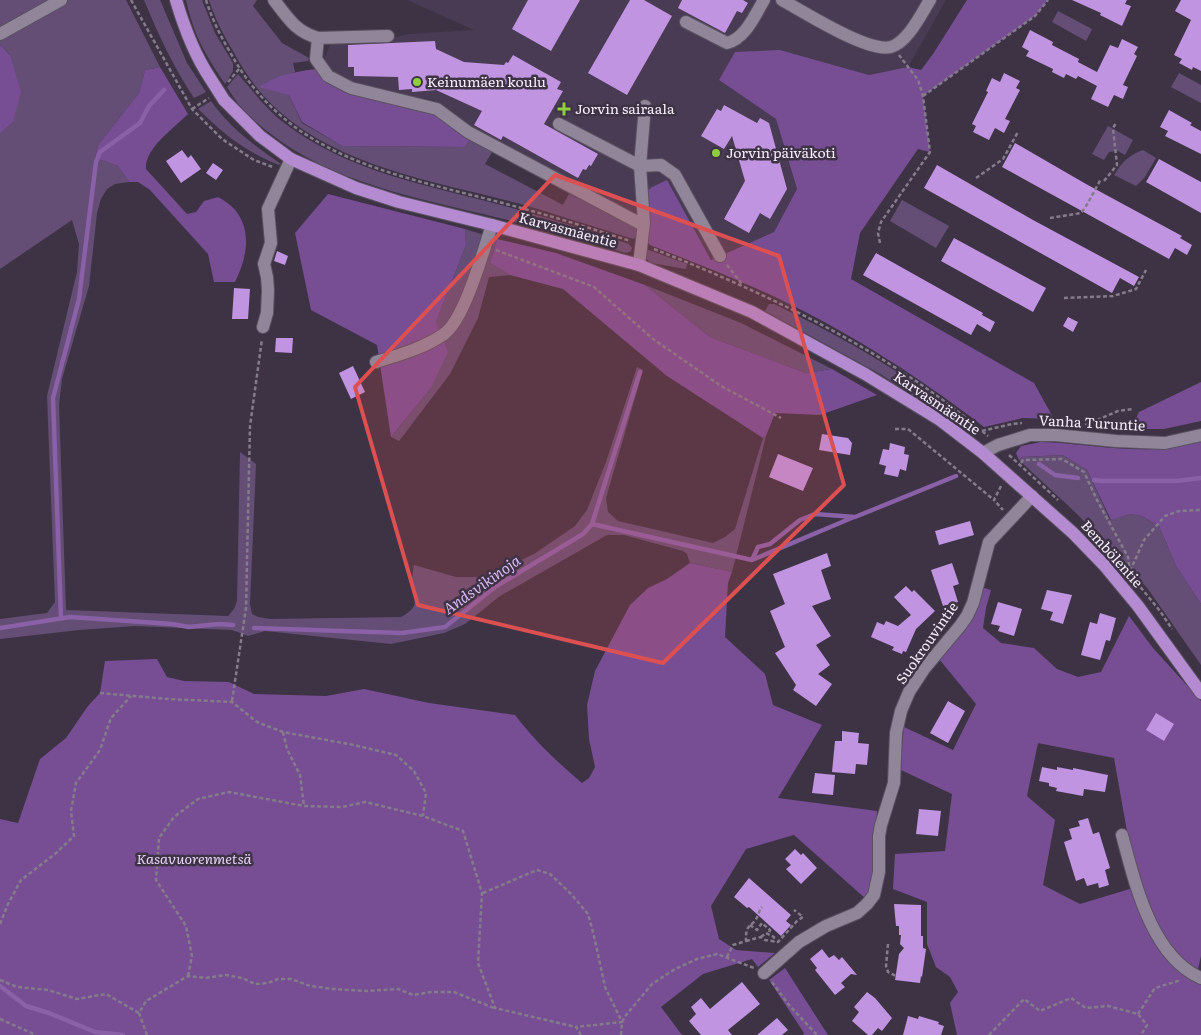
<svg xmlns="http://www.w3.org/2000/svg" width="1201" height="1035" font-family="Literata,serif">
	<rect width="100%" height="100%" fill="#3d3345"/>
	<path fill="#493b53" d="M407 0H946L908 67 869 75 780 50 719 80 776 119 797 189 774 232 711 260 667 180 646 222 469 128 433 100 355 87 335 77 325 62V56L331 43 388 39 408 34 474 30Z"/>
	<path fill="#654e76" d="M0 0H53L0 29Z
		M67 0H126L160 67 145 70 139 93 98 145 95 158 118 166 129 182 115 184 107 189 101 199 97 213 89 286 62 379 59 405 66 610 228 616 234 609 237 601 240 452 256 464 250 604 252 614 258 617 270 619 401 617C422 605 413 601 412 582 412 577 413 571 414 565L456 577H485L534 554 575 526 587 510 606 462 637 367 643 370 606 498 608 512 618 521 713 543 725 537 735 529 763 438 766 436 732 572 690 563 687 554 683 551 624 535H607L500 596 465 624 444 633 391 644 265 631 248 636 232 630 135 626 79 630 0 639V619L47 613 55 602 47 396 77 272 79 244 72 220 0 269V134L13 122 10 55 0 45V40Z
		M144 0H160L187 63 206 92 194 98C174 68 158 34 144 0Z
		M186 0H202L215 33 233 63V71L225 84C205 54 194 36 186 0Z
		M209 0H257L253 6 282 43 309 58 308 61 293 63 295 72 264 83 289 95 302 123 342 146 465 147 470 139 492 152 485 164 563 205 569 194 634 224 637 227V236L633 239C595 227 556 214 517 203 438 182 343 168 279 111 260 95 245 73 233 51 223 34 215 19 209 0Z
		M1058 11 1092 29 1086 41 1052 22Z
		M1179 73 1201 85V103L1171 87Z
		M238 74C251 89 264 106 279 119 346 173 432 186 512 208 552 219 590 231 629 244L632 248 631 251 626 253 619 251C574 237 529 225 483 214 395 193 304 175 240 106 235 100 231 93 227 87Z
		M211 101C229 127 255 146 281 164L279 165C244 151 225 135 198 109Z
		M1108 126 1133 140 1125 155 1118 151 1109 152 1104 160 1092 154Z
		M1143 150 1156 158 1145 177 1136 186 1114 175C1122 162 1129 155 1143 150Z
		M902 200 949 226 936 248 890 221Z
		M465 229 497 239 490 263 510 275 489 277 478 318 450 374 399 441 391 437 431 388 436 322 466 245Z
		M646 249 687 264 686 269 651 263C646 260 645 255 646 249Z
		M645 285 741 323 832 369 806 373 710 337Z
		M769 304H774C832 332 888 363 939 401 949 408 963 415 969 425L956 424 882 375 765 311Z
		M1063 455 1087 470 1110 520 1130 514 1142 516 1159 526 1176 566 1201 604V665L1148 589 1124 562 1075 512 1019 460 1022 457Z"/>
	<path fill="#774e94" d="M967 0H1048L1035 16 923 96 930 152 918 149 860 233 851 279 1034 383 1054 419 1023 418 984 427C913 372 835 323 753 287 719 272 685 259 650 245L648 242 644 193 652 187 667 180 711 260 774 232 797 189 776 119 719 80 735 52 780 50 869 75 908 67 921 70 933 54Z
		M0 45 10 55 21 92 13 122 0 134Z
		M160 67 188 114C174 128 144 149 146 169L187 214 196 212 204 201 218 197C253 215 251 250 235 282H214L208 254 150 190 138 182H129L118 166 95 158 98 145 139 93 145 70Z
		M317 69 435 113 470 139 465 147 342 146 302 122 289 95 259 87C275 75 298 71 317 69Z
		M328 194 465 229 466 245 436 322 448 352 431 388 391 437 377 345 311 310 295 233Z
		M497 239 556 253 645 285 710 337 806 373 832 369 877 395 820 415 775 413 766 436 763 438 667 376 563 289 510 275 490 263Z
		M1201 382V421L1164 429H1131L1139 412Z
		M1041 442C1079 443 1117 451 1154 449 1170 448 1186 445 1201 442V604L1176 566 1159 526 1142 516 1130 514 1111 520 1087 470 1063 455 1022 457 1019 460 1016 453 1021 446Z
		M690 563 732 572 728 583 725 637 765 674 773 705 822 725 778 798 877 811 873 882 866 899 794 835 746 849 711 906 719 939 736 950 775 953 758 967 752 959 703 974 661 1007 682 1035H0V819L18 823 40 759 66 738 88 706 100 693 105 661 157 659 167 677 184 681 229 682 254 694 326 696 364 689 429 703 515 715C535 741 557 762 582 783L589 778 595 767 589 739 587 705 595 671 630 605 648 588 667 579Z
		M984 588 991 590 986 608 983 628 1001 643 1034 648 1057 669 1078 677 1101 672 1129 616 1153 648 1201 701V956L1198 969 1194 972 1176 956 1154 922 1128 837 1114 758 1038 743 1027 796 1055 820 1043 885 1080 904 1133 888C1144 921 1154 948 1181 971 1186 976 1194 979 1201 982V1035H957L950 1003 958 992 950 977 936 967 927 944V902L893 889 895 854 945 851 952 794 901 770 902 745 904 727 953 750 976 704 939 659 966 629Z
		M785 968 828 1035H803L804 1033 769 980Z"/>
	<g fill="none" stroke-linecap="round" stroke-linejoin="round">
		<path stroke="#8a60a7" stroke-width="4.5" d="M1039 464 1055 475 1078 478
			M1094 480 1103 481H1176L1201 478
			M592 524 752 560 758 547 770 544 800 520 815 514 855 517 956 476
			M752 560 854 517
			M61 618 53 398 79 299 96 162 100 152 140 123 149 106 164 90
			M0 628 70 617 172 624 189 627 219 624 233 625
			M254 628 402 633 445 627 495 587 583 534 592 524 640 372
			M0 986 26 1006 49 1013 95 1032 123 1035"/>
	</g>
	<path fill="#c094e0" d="M528 0H580L551 51 512 29Z
		M630 0H644L672 16 627 95 588 73Z
		M682 0H743L748 3 742 13 737 11 725 33 678 8Z
		M1072 0H1127L1125 4 1131 6 1122 26 1100 15 1101 13Z
		M1181 0H1201V71L1193 67 1192 70 1179 63 1182 59 1174 55 1191 20 1175 11Z
		M1030 30 1053 42 1052 45 1079 59 1078 62 1097 72 1110 45 1118 48 1122 39 1138 47 1134 54 1137 56 1123 85 1128 87 1123 99 1114 95 1108 107 1091 99 1097 86 1078 76 1076 79 1066 74 1064 78 1052 72 1053 69 1026 56 1029 51 1022 47Z
		M435 41 436 49 464 62 504 65 506 62 508 63 513 55 561 82 557 89 563 91 544 124 598 154 591 166 589 165 586 170 583 169 578 178 503 136 501 140 474 125 482 111 436 90 412 92V89L399 90 398 77 354 76V67H348V45Z
		M1004 73 1020 81 1016 88 1020 90 1005 119 1010 121 1004 133 995 128 989 140 973 132 976 126 972 124 988 92 986 91 992 78 1000 82Z
		M724 105 757 123 760 118 769 123 787 189 770 219 760 213 749 233 724 219 745 181 732 136 724 149 701 136 717 109 721 111Z
		M1169 110 1192 123 1190 125 1201 131V154L1165 136 1168 131 1160 127Z
		M1015 143 1086 184 1182 236 1180 238 1192 245 1187 255 1175 248 1169 259 1002 167Z
		M182 150 188 158 191 155 201 169 181 183 166 161Z
		M1159 159 1201 182V213L1146 182Z
		M213 163 223 170 216 180 206 173Z
		M937 165 1033 220 1139 277 1134 286 1120 278 1112 293 924 188Z
		M954 238 1046 288 1033 312 941 261Z
		M277 251 288 256 285 265 274 261Z
		M876 253 983 313 982 315 995 322 990 332 977 324 971 335 863 275Z
		M234 288 250 289 248 319H232Z
		M1068 317 1078 322 1073 332 1063 326Z
		M276 338H293L292 353 275 352Z
		M353 366 365 392 351 399 339 373Z
		M822 434 848 438 852 443 850 455 819 450Z
		M890 443 905 447 904 454 909 455 906 471 900 469 898 477 884 474 886 466 879 464 883 449 889 450Z
		M778 454 813 468 803 491 769 477Z
		M970 521 974 535 939 545 935 531Z
		M827 553 831 566 821 570 831 599 812 606 831 636 816 645 830 665 818 674 832 684 816 706 793 690 796 685 775 653 785 647 770 611 785 604 773 574Z
		M952 563 959 584 953 586 958 602 943 606 931 570Z
		M906 586 912 592 914 590 935 611 916 629 906 652 903 651 902 654 892 650 894 647 871 637 877 622 884 625 886 621 898 626 911 615 894 597Z
		M1047 590 1072 595 1063 624 1050 620 1053 612 1041 609Z
		M998 602 1022 609 1014 636 998 631 1000 626 991 624Z
		M1100 613 1116 618 1110 641 1106 640 1100 660 1081 655 1090 622 1097 624Z
		M948 701 965 711 948 743 930 733Z
		M1156 713 1174 724 1164 741 1146 730Z
		M842 731 859 733 858 743 869 744 867 765 856 764 855 774 832 772 835 741H842Z
		M1042 767 1057 770V767L1073 770V768L1108 775 1105 792 1084 789 1083 796 1056 791 1057 788 1049 786V783L1039 781Z
		M815 773 835 775 833 795 812 793Z
		M919 809 941 811 938 836 916 834Z
		M1088 818 1093 834 1099 832 1110 868 1105 870 1109 885 1099 888 1098 883 1087 886 1084 878 1076 881 1064 842 1072 839 1069 829 1080 826 1078 821Z
		M795 849 801 855 803 853 817 868 801 884 786 869 791 865 785 859Z
		M749 878 791 915 786 921 791 925 781 936 749 907 747 908 734 897Z
		M894 904 921 905V936H923V948L926 949 922 977 921 976 920 983 895 980 899 954 904 948 900 944 901 935H899V926H896Z
		M822 949 829 958 834 955 839 960 842 957 857 975 851 974 841 983 845 987 835 995 815 970 817 968 810 959Z
		M742 982 760 1004 728 1030 732 1035H701L689 1021 696 1014 691 1007 701 998 710 1009Z
		M867 992 875 998 892 1018 882 1031 878 1028 872 1035H868L852 1021 859 1012 854 1007Z
		M908 1016 918 1019 919 1016 939 1022 938 1024 944 1026 941 1035H903Z
		M777 1018 788 1030 782 1035H757Z"/>
	<g fill="none" stroke-linecap="round" stroke-linejoin="round">
		<g stroke="#5a5161" stroke-width="14">
			<path id="minor" d="M274 0C288 18 295 31 318 38L388 36
				M782 0C804 12 868 53 891 47 908 42 921 14 930 0
				M686 22 727 43C745 39 755 15 764 0
				M0 34 61 0
				M318 38 316 59 328 76 351 88 437 109 468 132 643 225
				M559 124 640 166 661 165 675 175 720 256
				M639 265 644 223 640 166 645 106
				M263 327 267 313 268 290 267 277 264 264 271 243 268 209 291 159
				M376 362C399 355 424 348 444 334 465 319 483 251 492 225
				M983 453 998 445 1030 435H1055L1116 441 1165 443 1201 435
				M1122 835C1135 883 1151 956 1201 978
				M764 973 799 942 826 926 857 913 867 904 874 895 879 872V836L881 825 894 783 896 733 901 711 909 692 924 669 960 626 967 616 973 603 989 542 1032 496"/>
		</g>
		<g stroke="#5a5161" stroke-width="14">
			<path id="major" d="M176 0C184 27 194 54 210 78
				M224 100 260 136 291 159 356 188 399 202 492 225 639 265 752 312 865 374 940 420 983 453 1073 533 1104 565 1138 606 1201 693"/>
		</g>
		<path stroke="#847b8b" stroke-width="2.5" stroke-dasharray="4 2.5" stroke-linecap="butt" d="M131 0 192 109 222 139 254 160 273 167
			M206 0C212 19 220 35 230 52 286 155 387 173 491 200 538 212 584 226 630 241
			M228 82 239 69
			M923 96 1035 16 1048 0
			M192 109 209 98
			M976 178 1003 159 1018 132
			M1104 181 1117 165 1113 128 1116 123
			M1050 218 1081 213 1085 208 1101 179
			M880 243 878 233 881 222 930 152 923 96 918 80 899 55
			M654 249C773 296 890 352 988 436
			M496 250 594 287 653 339 721 386 781 418
			M727 265 742 284
			M1064 298 1113 296 1136 289 1146 270
			M1085 425 1118 411 1133 409
			M895 429H908L994 500
			M982 431 1012 424 1022 423
			M1009 455 1058 500
			M1021 463 1023 460 1062 459 1084 472 1096 498 1128 557 1130 571
			M1001 486 994 500 1003 510
			M1120 562 1160 611 1172 629
			M1130 571 1144 540 1165 516 1179 511 1201 510
			M100 693 168 699 232 702 257 722 283 732 354 745 396 755 414 771 426 793 423 816
			M232 701 246 608 250 426 262 339
			M283 732 287 749 300 775 304 806
			M483 893 537 870 550 874 571 894 588 914 594 936 605 987 622 1022 576 1027
			M0 924 8 904 21 880 55 854 74 836 71 811 76 783 100 750 111 718 131 696
			M750 925 757 930 762 923 770 930 769 933
			M761 937 766 933 774 937V942
			M746 941 761 937 765 940 778 942 797 921 803 917 794 910
			M888 944 886 966 888 972 896 976
			M727 957 733 945 746 941C745 922 753 928 758 915 759 912 760 909 762 907
			M188 976 192 956 186 926 156 880 159 838 174 817 198 799 229 792 304 806 342 807 365 802 423 816 463 831 482 893 478 963 495 1008 576 1027 581 1035
			M0 980 17 987 48 990 77 999 106 994 139 1013
			M772 982 789 1005 817 1035
			M1138 1014 1155 988 1181 980
			M0 1019 36 1035
			M147 1035 139 1013 146 1001 188 976 205 978 226 975 242 978 255 984 268 983 278 979H291L310 986 334 989 367 991 398 989 413 995 431 992H454L494 1008
			M621 1035 622 1022 626 1015 652 984 675 969 697 959 717 954 754 968
			M989 1035 1024 999 1040 1011 1071 998 1086 1008 1108 1006 1138 1014 1147 1025 1141 1035"/>
		<use href="#minor" stroke="#91859a" stroke-width="12"/>
		<use href="#major" stroke="#b48ad1" stroke-width="12"/>
		<g stroke="#5a5161" stroke-width="14" stroke-linecap="butt">
			<path id="major-bridge" d="M210 78 224 100"/>
		</g>
		<use href="#major-bridge" stroke="#b48ad1" stroke-width="12"/>
	</g>
	<path fill="#dc5052" fill-opacity="0.2" stroke="#dc5052" stroke-width="4" stroke-linejoin="round" d="M555 175 779 256 844 485 663 663 418 605 355 387Z"/>
	<g fill="#90cd41" stroke="#3d3345" stroke-width="2">
		<circle cx="417" cy="82" r="5"/>
		<path d="M561.5 101.5h5v5h5v5h-5v5h-5v-5h-5v-5h5z"/>
		<circle cx="716" cy="153" r="5"/>
	</g>
	<g text-anchor="middle" stroke-width="5" stroke-linejoin="round" paint-order="stroke">
		<g font-size="14" fill="#f5eefa" stroke="#3d3345" text-anchor="start">
			<text x="427" y="87">Keinumäen koulu</text>
			<text x="575" y="114">Jorvin sairaala</text>
			<text x="726" y="158">Jorvin päiväkoti</text>
		</g>
		<g font-size="14" fill="#f5eefa" stroke="#3d3345">
			<text transform="translate(568 230) rotate(15)" y="5">Karvasmäentie</text>
			<text transform="translate(937 403) rotate(34)" y="5">Karvasmäentie</text>
			<text transform="translate(1092 423) rotate(3)" y="5">Vanha Turuntie</text>
			<text transform="translate(1112 554) rotate(48)" y="5">Bembölentie</text>
			<text transform="translate(927 643) rotate(-55)" y="5">Suokrouvintie</text>
		</g>
		<g font-size="14" font-style="italic" fill="#e9d3fa" stroke="#3d3345">
			<text x="194" y="864">Kasavuorenmetsä</text>
		</g>
		<g font-size="15" font-style="italic" fill="#dbb9f4" stroke="#3d3345">
			<text transform="translate(482 585) rotate(-35)" y="5">Andsvikinoja</text>
		</g>
	</g>
</svg>
